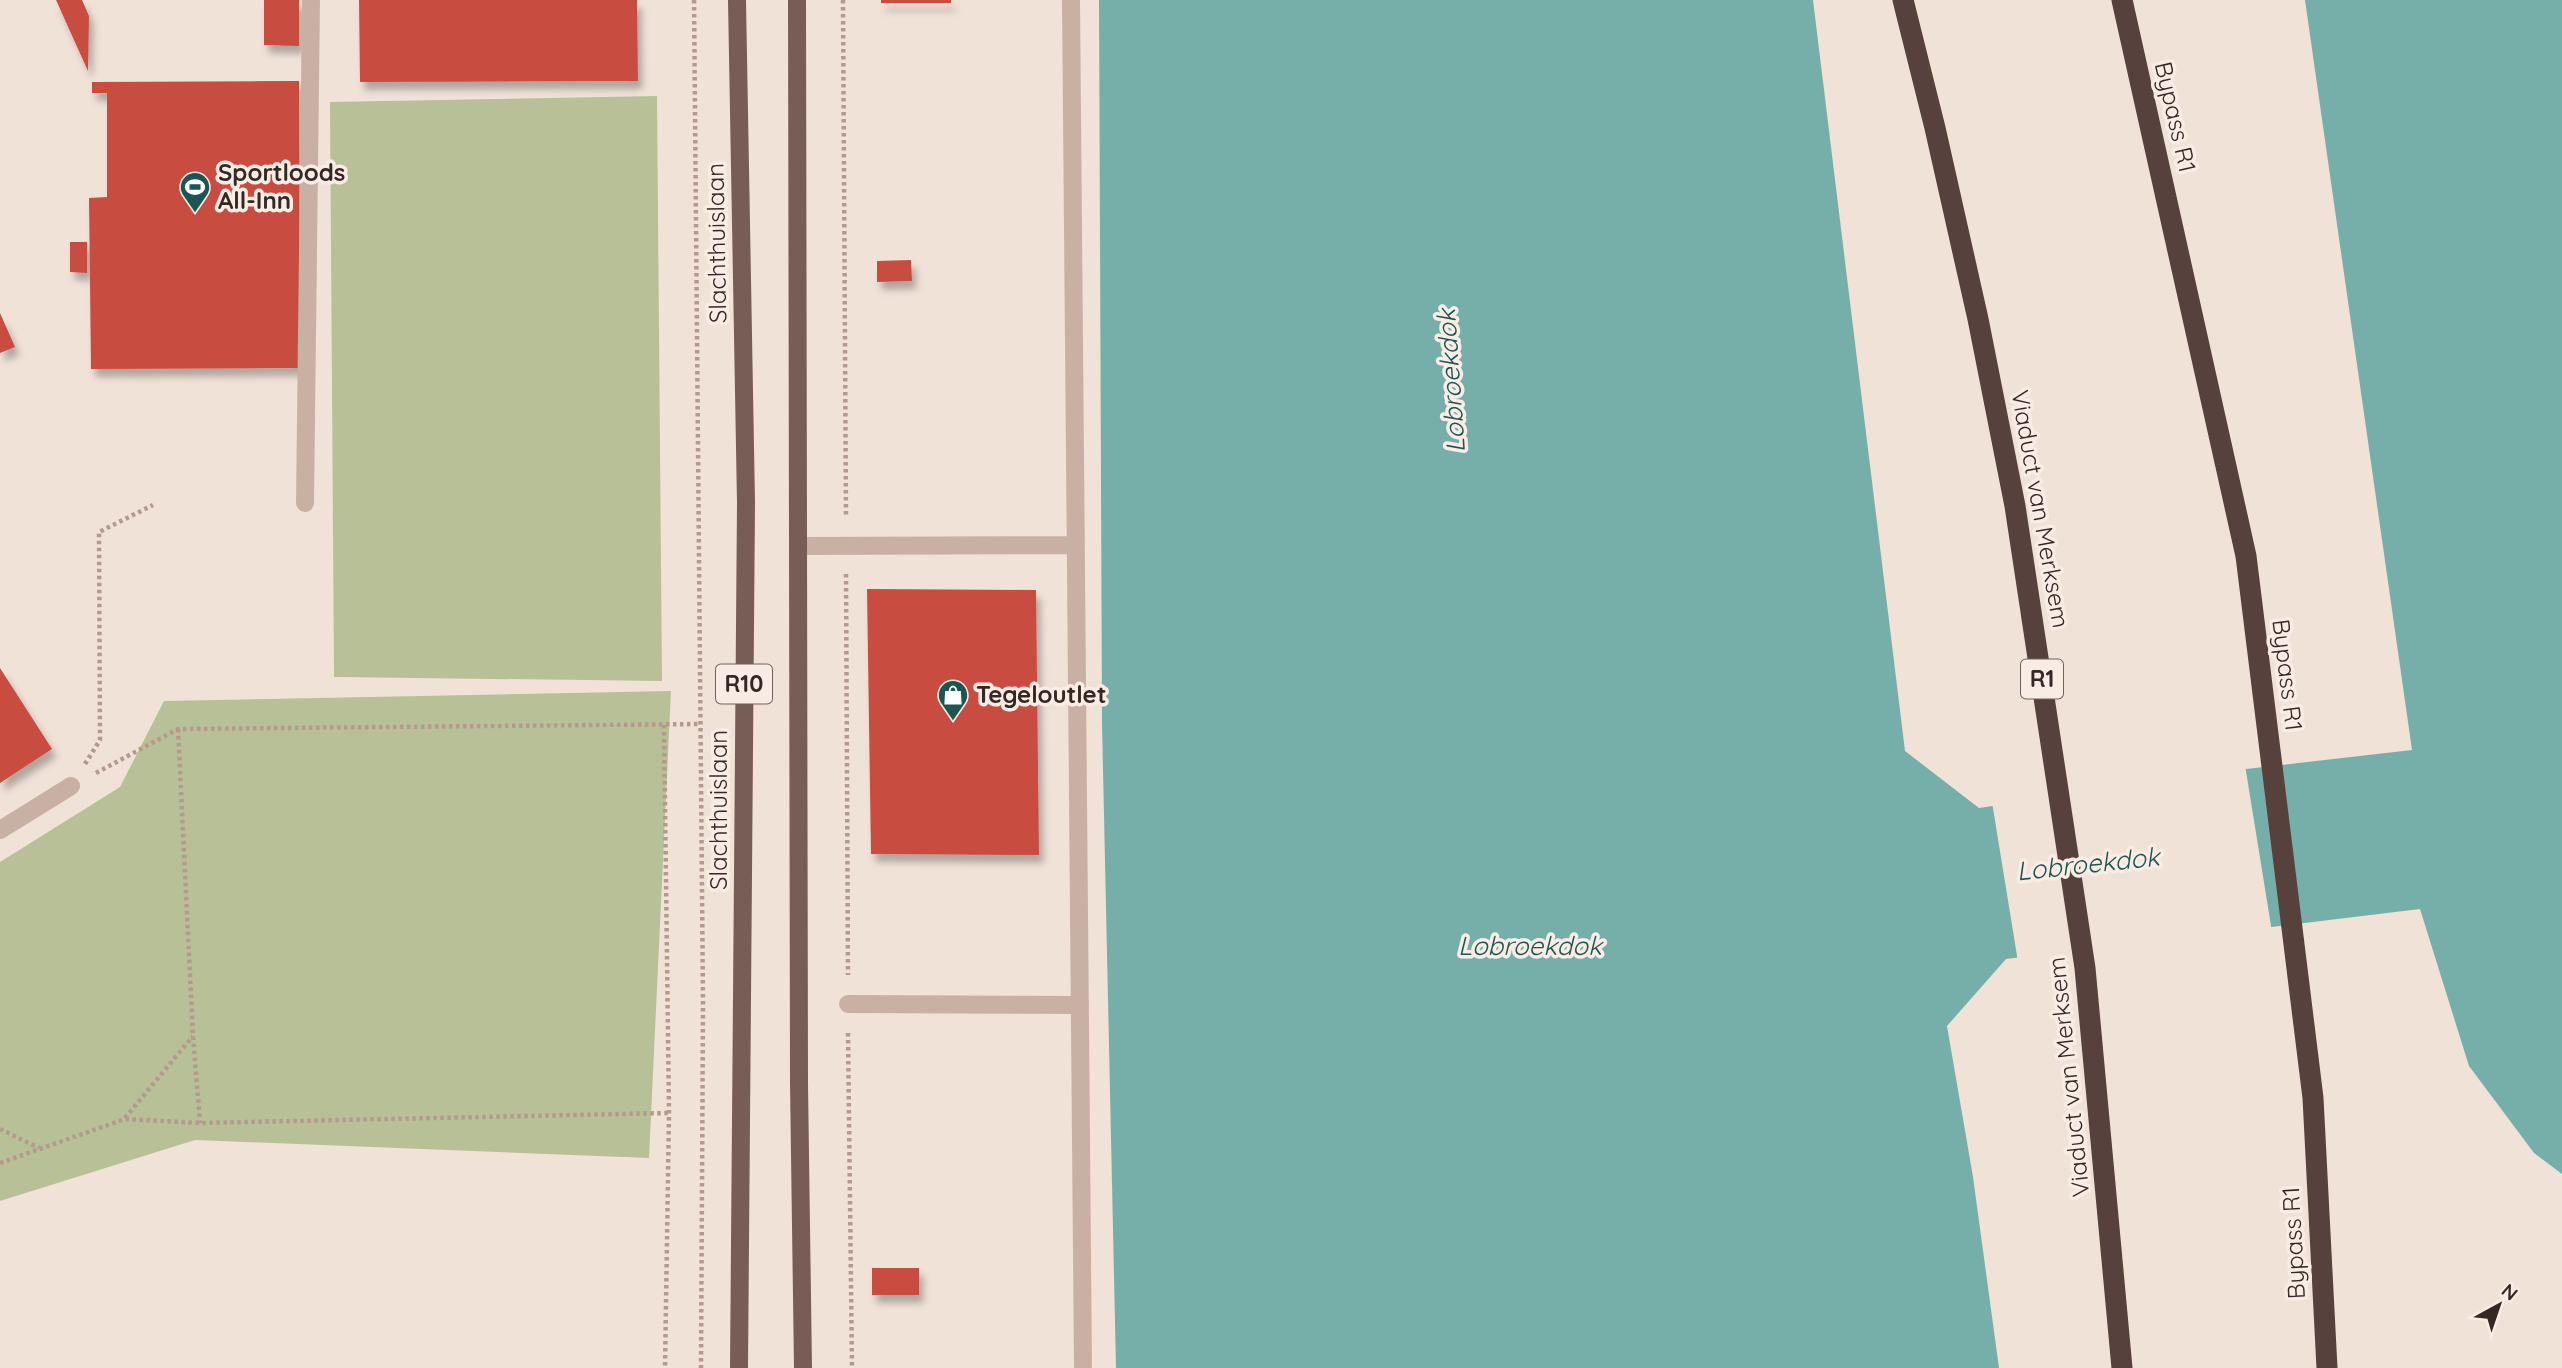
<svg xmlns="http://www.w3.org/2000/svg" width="2562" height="1368" font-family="Quicksand,sans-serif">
	<defs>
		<filter id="shadow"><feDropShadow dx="4.5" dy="8" stdDeviation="3.5" flood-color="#0004"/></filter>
	</defs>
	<rect width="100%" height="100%" fill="#f1e2d8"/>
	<path fill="#b8c098" d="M657 96 662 681 334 677 330 102Z
		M671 691 649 1158 195 1140 0 1201V862L120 787 164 701Z"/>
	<path fill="#76afa9" d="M1099 0H1813L1905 751 1979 808 2246 769 2412 750 2305 0H2562V1174L2534 1153 2469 1066 2420 909 2006 959 1947 1026 1973 1177 1999 1368H1116L1102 723Z"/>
	<path fill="#f1e2d8" d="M2245 765 2272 932 2018 962 1992 802Z"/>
	<path fill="#c84d3f" filter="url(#shadow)" d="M56 0H82L89 16 88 71Z
		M264 0H299V46L264 45Z
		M359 0H637L638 81 360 82Z
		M881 0H951V3H881Z
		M299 81 300 368 91 369 89 198 107 197V93H92V82Z
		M70 242H87V273L70 272Z
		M911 260 912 281 877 282V261Z
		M0 313 15 347 0 353Z
		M867 589 1036 590 1039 855 871 854Z
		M0 668 52 749 0 783Z
		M872 1268H919V1295H872Z"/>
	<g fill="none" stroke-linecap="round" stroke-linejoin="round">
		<path stroke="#b5998e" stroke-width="4.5" stroke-dasharray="3.5 3.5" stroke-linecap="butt" d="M694 0 703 1003 701 1368
			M843 0 846 517
			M846 574 848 975
			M664 725 669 1113 665 1368
			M178 729 193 1036 200 1123
			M85 764 100 740 99 532 153 505
			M96 773 178 729 700 724
			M848 1033 852 1368
			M125 1118 193 1036
			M0 1129 39 1148
			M0 1163 125 1119 200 1123 669 1113"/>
		<path stroke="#c9b0a4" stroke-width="18" d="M1071 0 1083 1368
			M305 503 311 0
			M799 546 1076 545
			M0 830 71 786
			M848 1004 1080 1005"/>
		<path stroke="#775d56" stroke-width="18" d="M737 0 746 503 739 1368
			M797 0 799 1083 803 1368"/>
		<path stroke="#56413d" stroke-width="21" d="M1903 0 1935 128 1978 319 2015 506 2085 968 2122 1368
			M2122 0 2246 556 2313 1098 2327 1368"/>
	</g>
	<defs>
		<g id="stadium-pin" transform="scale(1.575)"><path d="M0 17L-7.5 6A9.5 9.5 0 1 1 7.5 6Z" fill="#1b5652" stroke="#f9ece4"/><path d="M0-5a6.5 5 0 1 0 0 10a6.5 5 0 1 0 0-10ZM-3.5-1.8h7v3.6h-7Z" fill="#fff"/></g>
		<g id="shop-pin" transform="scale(1.575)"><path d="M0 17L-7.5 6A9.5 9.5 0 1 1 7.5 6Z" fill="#1b5652" stroke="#f9ece4"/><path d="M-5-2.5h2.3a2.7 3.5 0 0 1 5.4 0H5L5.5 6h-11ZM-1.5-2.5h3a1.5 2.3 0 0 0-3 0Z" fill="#fff"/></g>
	</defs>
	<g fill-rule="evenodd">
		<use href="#stadium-pin" x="195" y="187"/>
		<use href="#shop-pin" x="953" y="695"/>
	</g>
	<g text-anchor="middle" stroke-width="7" stroke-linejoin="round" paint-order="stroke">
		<g fill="#f9ece4" stroke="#6f635f" stroke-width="2">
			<rect x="2021" y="659.5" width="42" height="39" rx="5"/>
			<rect x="716" y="664.5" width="56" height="39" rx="5"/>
		</g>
		<g font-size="23" font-weight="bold" fill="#342826">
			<text x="2042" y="687">R1</text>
			<text x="744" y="692">R10</text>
		</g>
		<g font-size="24" fill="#342826" stroke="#f9ece4">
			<text transform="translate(2175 117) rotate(77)" y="8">Bypass R1</text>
			<text transform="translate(717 243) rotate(-91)" y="8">Slachthuislaan</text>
			<text transform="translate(2040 509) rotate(80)" y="8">Viaduct van Merksem</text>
			<text transform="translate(2287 675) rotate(83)" y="8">Bypass R1</text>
			<text transform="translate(719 810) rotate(-90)" y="8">Slachthuislaan</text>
			<text transform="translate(2069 1077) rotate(-96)" y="8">Viaduct van Merksem</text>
			<text transform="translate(2294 1243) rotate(-93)" y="8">Bypass R1</text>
		</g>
		<g font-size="24" font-weight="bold" fill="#342826" stroke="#f9ece4" text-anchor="start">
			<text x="218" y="181">Sportloods<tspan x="218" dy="28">All-Inn</tspan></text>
			<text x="976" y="703">Tegeloutlet</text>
		</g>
		<g font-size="26" font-style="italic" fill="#1b5652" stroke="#f9ece4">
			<text transform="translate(1451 381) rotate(-94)" y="9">Lobroekdok</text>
			<text transform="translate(2088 864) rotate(-6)" y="9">Lobroekdok</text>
			<text x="1530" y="955">Lobroekdok</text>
		</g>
	</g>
	<g transform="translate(2499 1305) rotate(40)" stroke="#f9ece4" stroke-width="5" paint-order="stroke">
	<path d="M0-5L12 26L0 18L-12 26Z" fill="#342826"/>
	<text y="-10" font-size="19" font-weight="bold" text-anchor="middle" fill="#342826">N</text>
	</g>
</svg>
